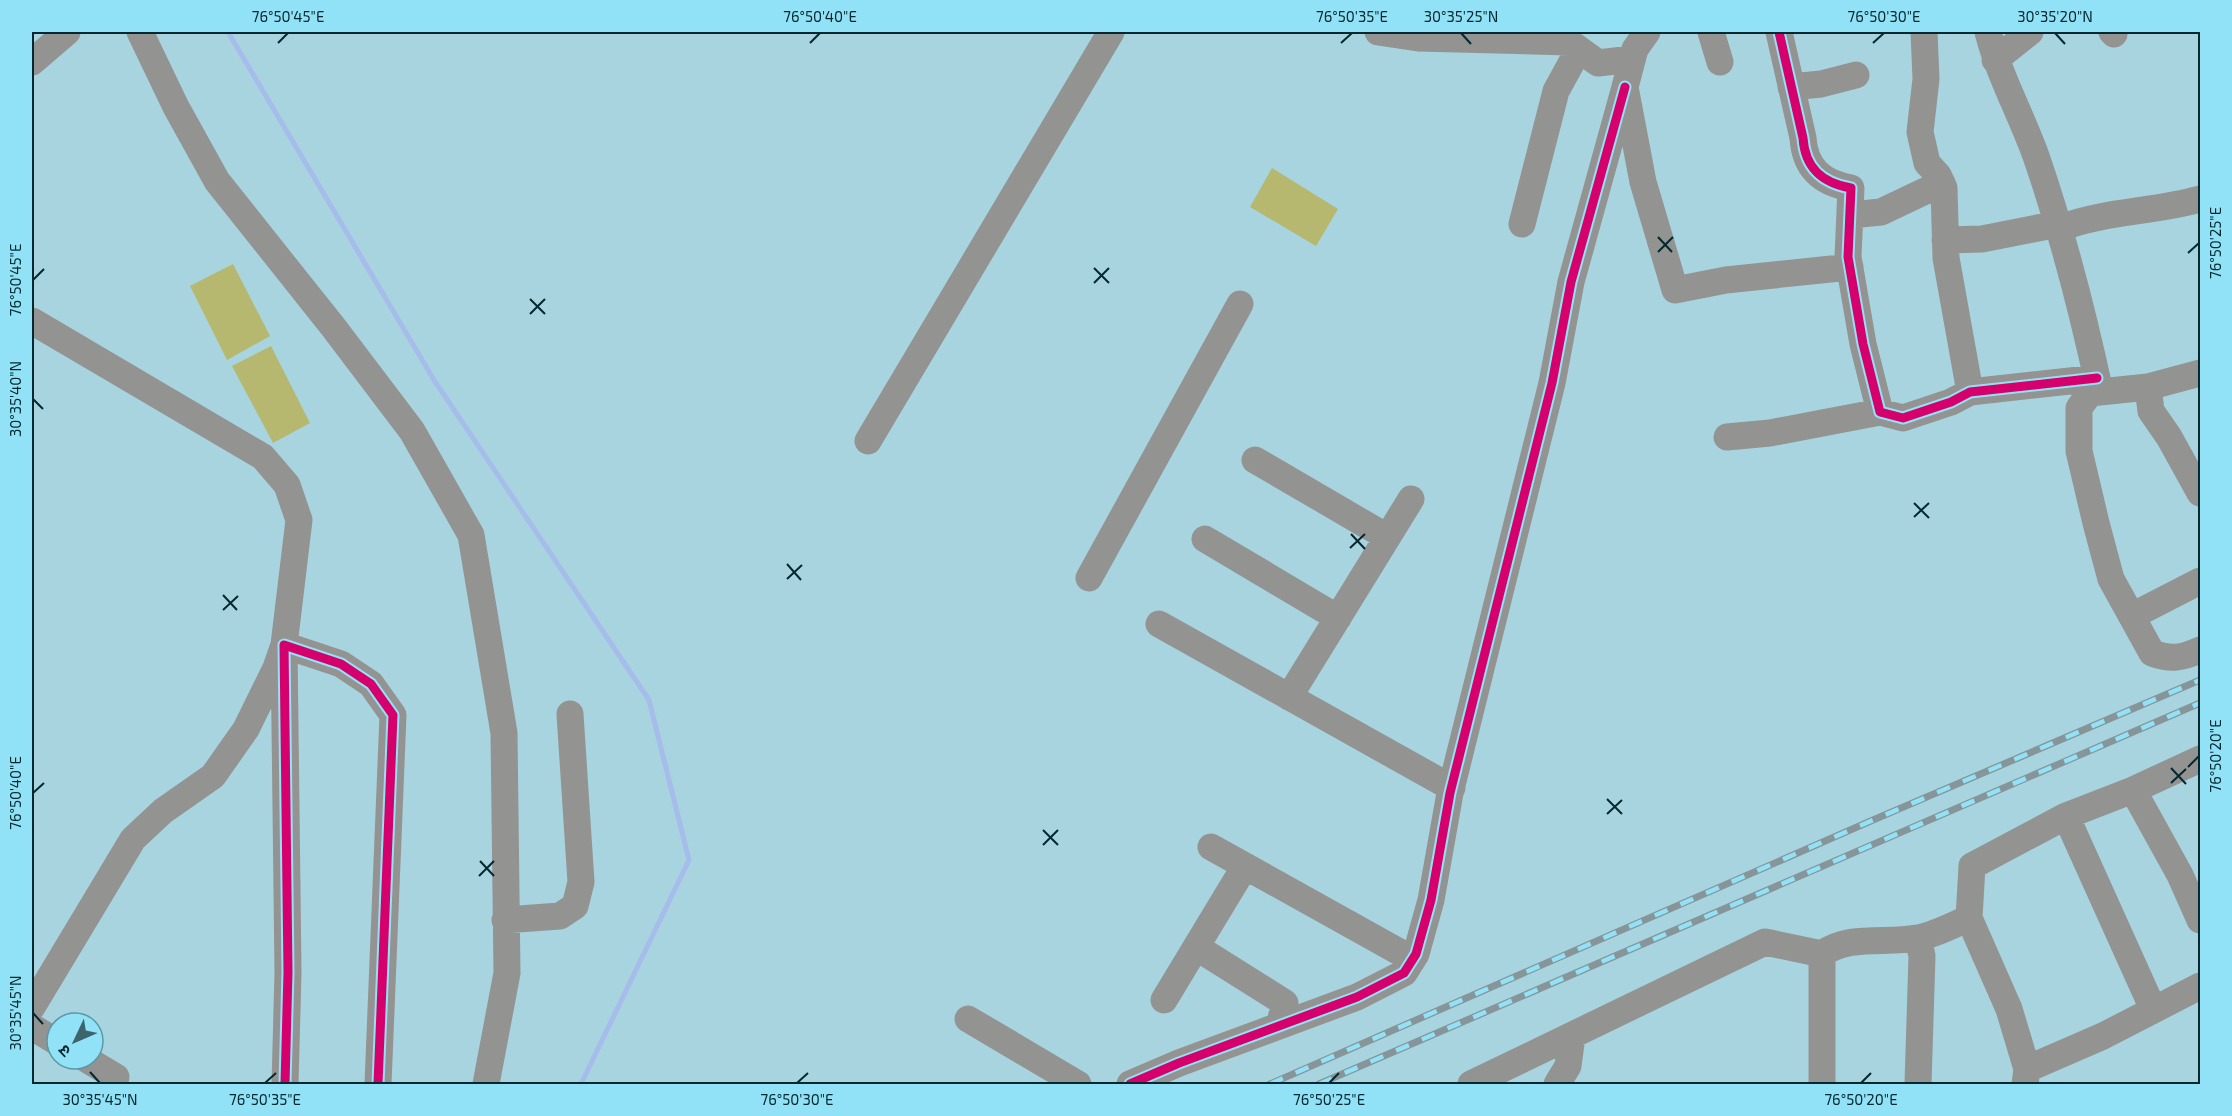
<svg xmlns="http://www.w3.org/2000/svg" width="2232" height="1116" font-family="'Exo 2','Noto Sans Devanagari',sans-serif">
	<rect width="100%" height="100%" fill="#a8d4df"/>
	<path fill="#b5b86e" d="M1272 168 1338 209 1316 246 1250 207Z
		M233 264 270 336 227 360 190 286Z
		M271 346 310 423 273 443 232 366Z"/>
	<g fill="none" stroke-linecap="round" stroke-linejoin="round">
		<path stroke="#a6bcea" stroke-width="5" d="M228 32 434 380 649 700 689 860 581 1084"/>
		<path stroke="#939392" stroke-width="27" d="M140 32 176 107 217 181 334 328 412 431 471 535 504 733 507 973 486 1084
			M1378 32 1418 38 1569 42 1598 63 1632 59
			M1647 32 1635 49 1625 87 1643 182 1675 290 1726 280 1850 267
			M1711 32 1720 62
			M1779 32 1803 138C1805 168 1822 183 1851 188L1848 257 1863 344 1880 412 1903 418 1951 402 1970 392 2097 378
			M1924 32 1926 79 1920 132 1927 163 1938 175 1944 188 1946 258 1970 392
			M1988 32C1999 76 2022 116 2037 159 2063 235 2083 313 2100 392
			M2112 32 2114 34
			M1995 60 2030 32
			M32 62 67 32
			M1791 87 1821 84 1856 75
			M1850 215 1881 212 1942 183
			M1522 224 1556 91 1579 49
			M2060 228C2105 211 2154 212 2200 199
			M1945 240 1982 239 2058 224
			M32 321 263 457 287 485 299 520 284 645 276 668 246 729 213 776 163 811 133 839 32 1007
			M2200 373 2148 387 2090 393 2079 408V451L2096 523 2111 579 2152 653C2171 660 2182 658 2200 650
			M2148 387 2151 411 2169 437 2200 493
			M1727 437 1770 433 1880 412
			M868 441 1111 32
			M1255 460 1387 537
			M1205 539 1338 618
			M1089 578 1240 304
			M2132 616 2200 581
			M1159 624 1452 788
			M1289 697 1411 499
			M2133 790 2180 875 2200 920
			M2066 816 2153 1009
			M1211 847 1412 959
			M505 920 560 916 575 906 581 882 570 714
			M1918 938 1922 956 1918 1084
			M1196 947 1285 1003 1279 1026
			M1164 1000 1245 866
			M968 1019 1078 1084
			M32 1027 57 1042
			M86 1059 116 1077 111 1084
			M2027 1069 2103 1036 2200 986
			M285 1084 288 972 284 645 341 664 371 684 393 715 378 1084
			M1130 1084 1179 1063 1357 997 1404 973 1416 954 1431 900 1450 793 1552 383 1571 282 1625 87
			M1471 1084 1765 942 1822 954
			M1557 1084 1568 1066 1572 1036
			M1822 1084V954C1849 934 1886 944 1917 938 1935 935 1953 925 1969 918
			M2025 1084 2027 1069 2009 1009 1969 918 1972 866 2066 816 2133 790 2200 759"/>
		<g stroke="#869599" stroke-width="7">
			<path id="rail" d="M1270 1084 1873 820 2200 680
				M1319 1084 2200 703"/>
		</g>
		<use href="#rail" stroke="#91e2f6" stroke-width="4.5" stroke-dasharray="14" stroke-linecap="butt"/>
		<g stroke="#91e2f6" stroke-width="13">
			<path id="cycleway" d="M1779 32 1803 138C1805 168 1822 183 1851 188L1848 257 1863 344 1880 412 1903 418 1951 402 1970 392 2097 378
				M285 1084 288 972 284 645 341 664 371 684 393 715 378 1084
				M1130 1084 1179 1063 1357 997 1404 973 1416 954 1431 900 1450 793 1552 383 1571 282 1625 87"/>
		</g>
		<use href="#cycleway" stroke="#d6006c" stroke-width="9"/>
	</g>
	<path fill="none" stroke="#042830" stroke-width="2" d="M1461 33 1471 44M2055 33 2065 44M278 43 288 33M810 43 820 33M1341 43 1352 33M1873 43 1884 33M1658 237 1672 252M1658 252 1673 237M2188 253 2199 243M1094 268 1109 283M33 280 44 269M1094 283 1109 268M530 299 545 314M530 314 545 299M33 399 43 409M1914 503 1929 518M1914 517 1929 503M1351 534 1365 549M1350 548 1365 534M787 564 801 580M787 579 802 565M223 595 237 610M223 610 238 596M2188 767 2199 756M2171 768 2186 784M2171 783 2186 769M33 793 44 783M1607 799 1622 814M1607 814 1622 800M1043 830 1058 845M1043 845 1058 830M480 861 494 876M479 876 494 861M33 1013 43 1024M90 1072 100 1083M265 1083 276 1073M797 1083 808 1073M1329 1083 1339 1073M1861 1083 1871 1073"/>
	<rect width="2232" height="1116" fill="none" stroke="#91e2f6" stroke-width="66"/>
	<g transform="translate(75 1041) rotate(226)"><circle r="28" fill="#91e2f6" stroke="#5998a7" stroke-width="1.5"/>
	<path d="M0-4.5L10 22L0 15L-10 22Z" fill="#3d646d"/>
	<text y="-9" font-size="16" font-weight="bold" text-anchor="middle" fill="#042830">उ</text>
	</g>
	<rect x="33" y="33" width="2166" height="1050" fill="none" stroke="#042830" stroke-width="2"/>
	<g font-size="15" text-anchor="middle" fill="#042830">
		<text x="288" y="22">76°50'45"E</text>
		<text x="820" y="22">76°50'40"E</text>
		<text x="1352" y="22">76°50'35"E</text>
		<text x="1461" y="22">30°35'25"N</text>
		<text x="1884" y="22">76°50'30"E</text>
		<text x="2055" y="22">30°35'20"N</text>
		<text transform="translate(2216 243) rotate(-90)" y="5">76°50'25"E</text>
		<text transform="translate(16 280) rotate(-90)" y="5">76°50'45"E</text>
		<text transform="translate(16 399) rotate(-90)" y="5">30°35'40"N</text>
		<text transform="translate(2216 756) rotate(-90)" y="5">76°50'20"E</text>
		<text transform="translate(16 793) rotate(-90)" y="5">76°50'40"E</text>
		<text transform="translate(16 1013) rotate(-90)" y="5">30°35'45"N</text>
		<text x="100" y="1105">30°35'45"N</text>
		<text x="265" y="1105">76°50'35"E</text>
		<text x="797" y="1105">76°50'30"E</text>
		<text x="1329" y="1105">76°50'25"E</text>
		<text x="1861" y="1105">76°50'20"E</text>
	</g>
</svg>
